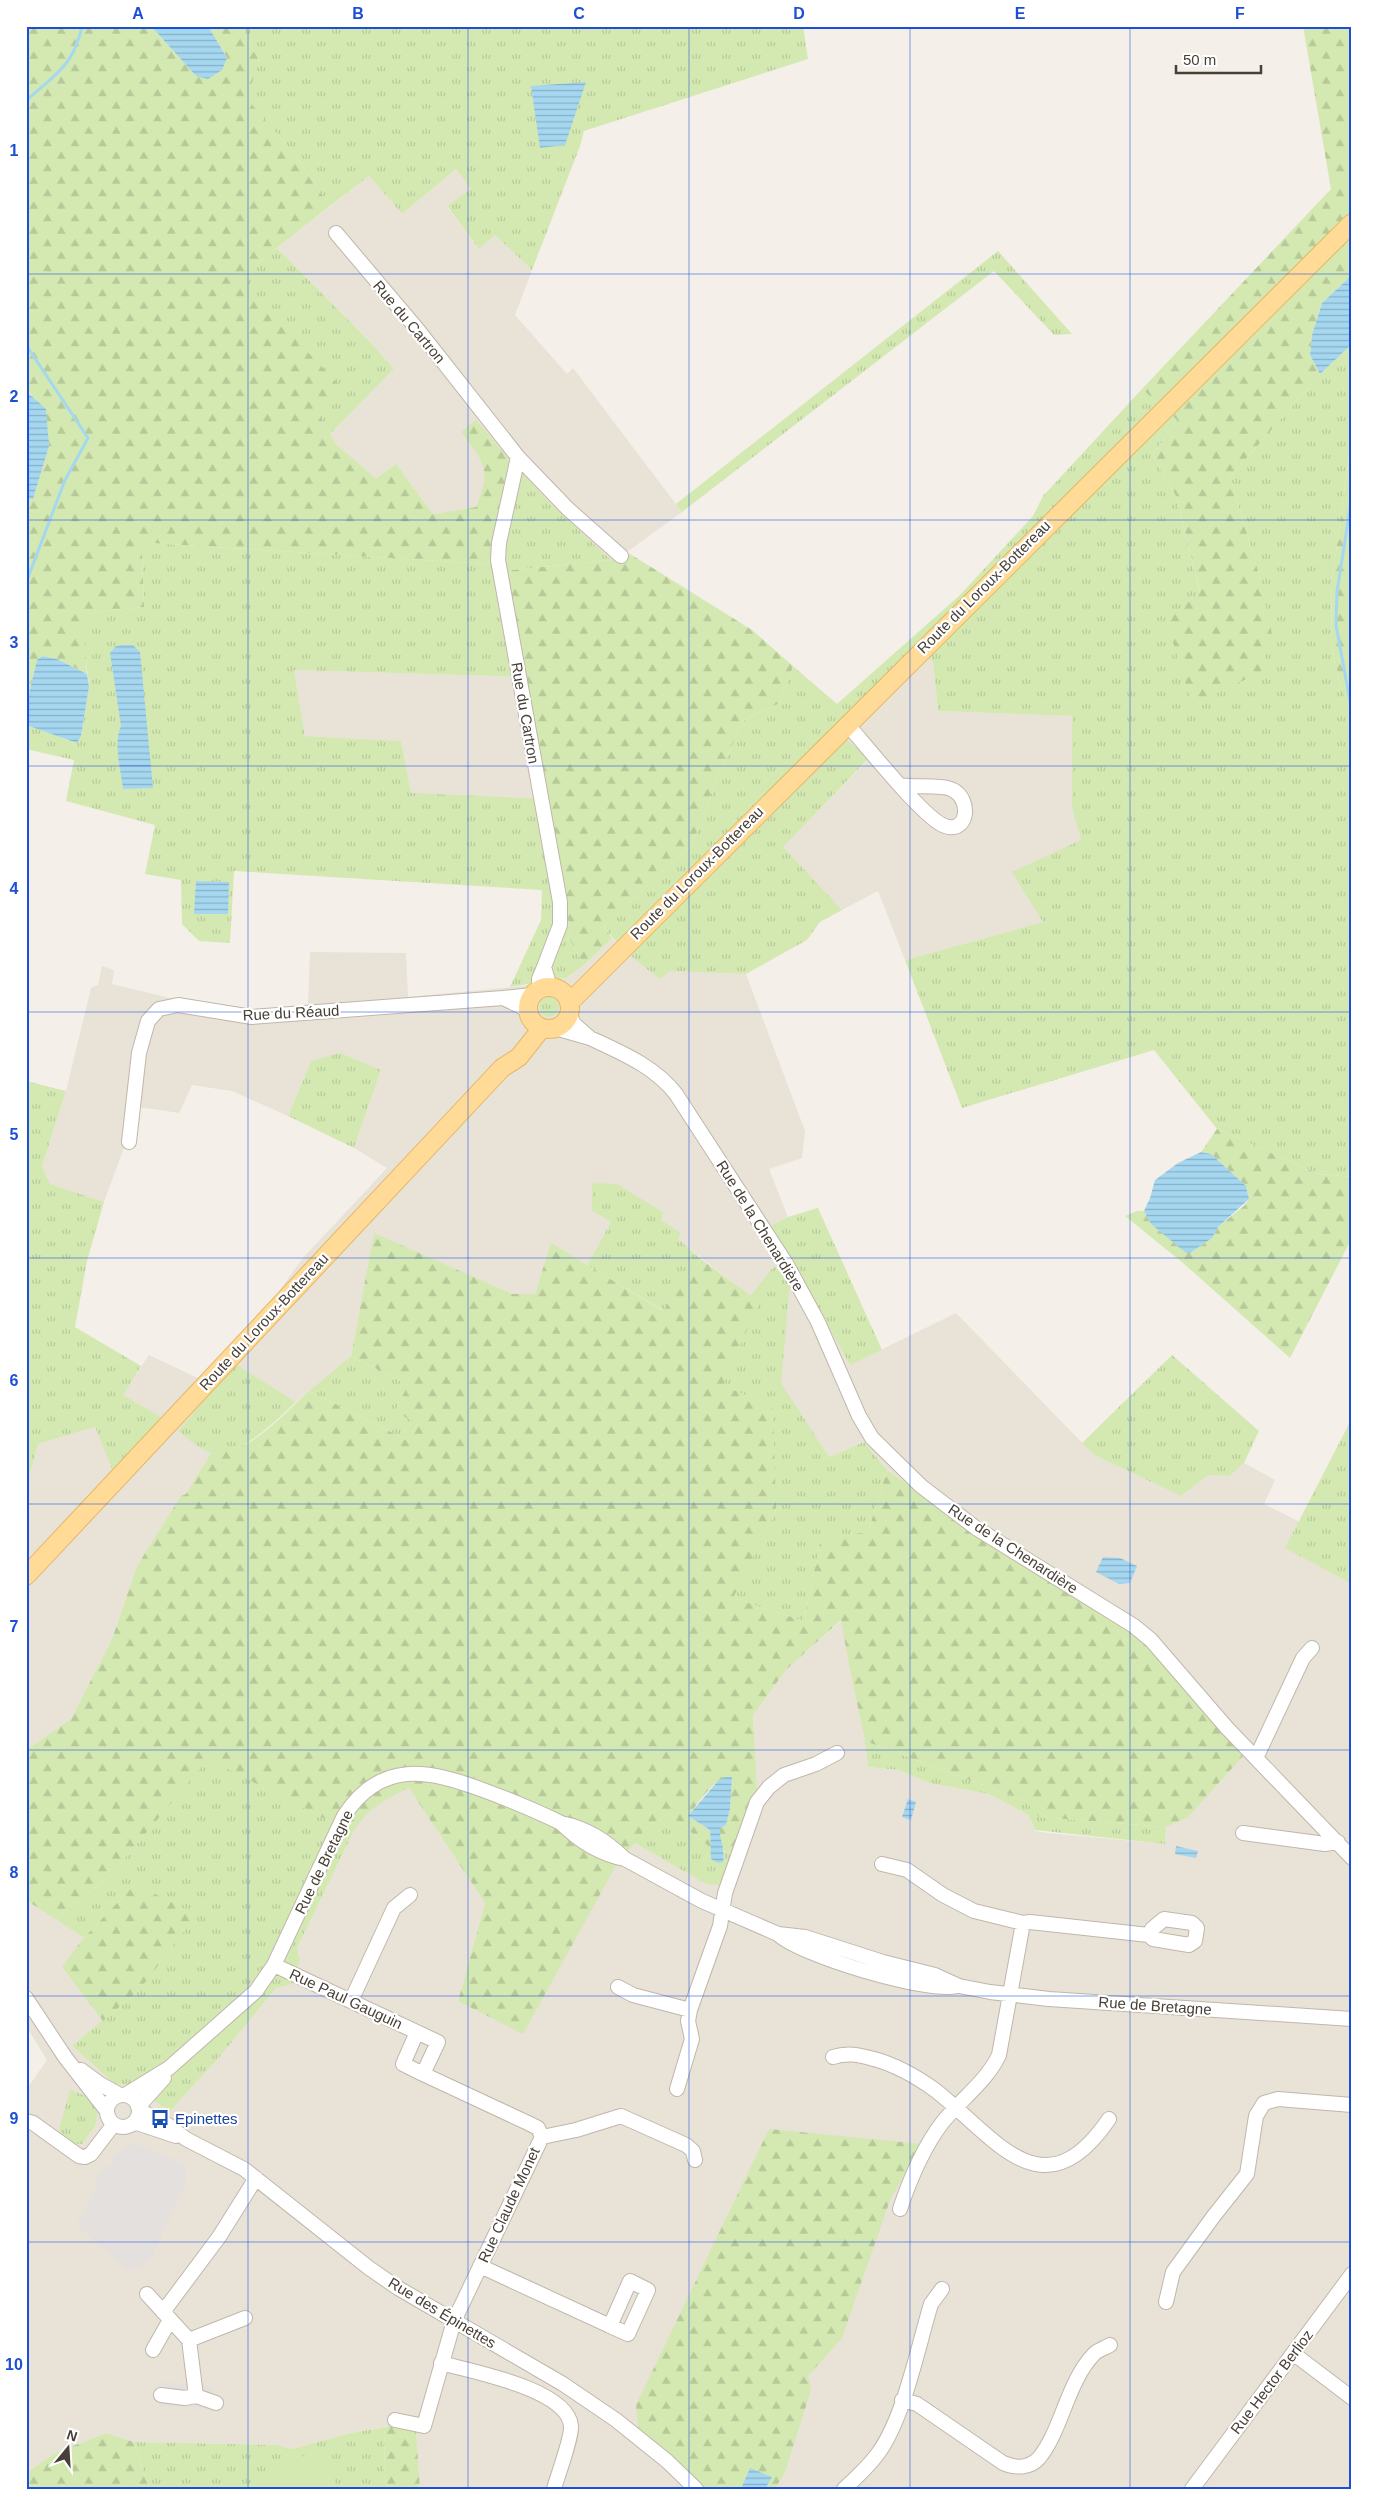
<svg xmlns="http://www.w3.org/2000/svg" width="1378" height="2515" font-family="Arial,sans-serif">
	<defs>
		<pattern id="grass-tufts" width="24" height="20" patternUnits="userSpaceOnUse" patternTransform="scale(1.25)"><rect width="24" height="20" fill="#d3e9b1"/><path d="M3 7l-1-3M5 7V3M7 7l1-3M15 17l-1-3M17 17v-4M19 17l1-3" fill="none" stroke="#b7c999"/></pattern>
		<pattern id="forest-firs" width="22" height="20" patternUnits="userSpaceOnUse" patternTransform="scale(1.25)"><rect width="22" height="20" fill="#d3e9b1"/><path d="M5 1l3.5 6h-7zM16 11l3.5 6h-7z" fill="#b7c999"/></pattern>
		<pattern id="water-rules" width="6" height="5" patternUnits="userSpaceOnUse" patternTransform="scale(1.25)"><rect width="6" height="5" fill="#a5d7f1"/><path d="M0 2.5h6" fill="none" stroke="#88b0c4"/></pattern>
	</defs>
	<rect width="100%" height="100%" fill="#f4f0e9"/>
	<path fill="#e8e2d7" d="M456 169 471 189 447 207 479 249 495 235 532 270 515 315 567 374 573 368 682 512 627 552 611 560 551 504 512 462 461 432 483 460 485 485 476 507 433 514 396 464 376 480 336 444 330 434 394 369 374 346 277 248 369 176 402 214Z
		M926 656 933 662 938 711 1072 716V808L1081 840 1044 922 905 960 878 891 842 910 782 847 869 759 841 736Z
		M294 670 525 677 548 799 411 794 401 741 305 736Z
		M612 938 626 952 670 971 746 974 805 1131 802 1158 769 1169 788 1217 771 1227 850 1365 956 1313 1094 1455 1181 1496 1208 1474 1229 1475 1244 1463 1275 1480 1264 1504 1300 1522 1286 1548 1352 1584V2489H420L416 2430 389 2426 351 2433 292 2449 277 2445 134 2442 106 2433 55 2453 26 2473V2090L47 2060 26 2026V1900L84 1938 62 1967 103 2021 72 2046 115 2084 128 2085 170 2111 222 2054 300 1959 297 1948 359 1821 380 1801 409 1788 485 1903 458 2001 614 1869 633 1842 706 1884 732 1853 757 1790 753 1715 786 1670 842 1620 851 1675 865 1741 868 1767 899 1770 929 1783 989 1794 1028 1815 1035 1831 1047 1833 1165 1844 1166 1827 1187 1818 1016 1558 887 1470 864 1442 829 1457 780 1383 790 1282 774 1266 750 1296 677 1239 681 1233 660 1220 664 1214 617 1184 592 1183V1211L611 1222 587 1265 551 1244 535 1294H512L374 1234 351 1356 296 1402 236 1365 178 1431 211 1453 186 1494 181 1497 137 1566 112 1639 71 1719 26 1750V1489L38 1444 95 1427 113 1470 163 1419 122 1395 149 1355 200 1379 260 1318 302 1259 387 1168 354 1148 381 1070 311 1061 288 1116 232 1091 192 1085 179 1113 139 1107 104 1202 50 1184 42 1166 66 1091 91 988 98 985 102 966 114 970 112 984 170 998 248 1009 308 1006 310 952 406 953 408 997 523 986 566 978 584 965Z"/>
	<path fill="url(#grass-tufts)" d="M247 26H803L808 59 584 131 580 146 532 270 495 235 479 249 447 206 471 189 456 169 402 214 369 176 330 206 294 154 246 99 259 60 244 33Z
		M277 248 374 346 394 369 330 434 245 287 258 263Z
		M998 251 1072 334 1054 335 994 271 682 512 676 504Z
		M1352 344V435L1332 580 1331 643 1343 696 1352 698V1177L1319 1174 1217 1129 1154 1050 962 1108 905 960 1043 922 1012 872 1081 840 1072 808V716L938 711 933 662 926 656 842 736 869 758 783 847 842 910 820 922 807 940 746 974 670 971 660 979C639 963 619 948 604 926L692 844 720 771 744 720 780 703 793 666 837 704 960 595 1033 516 1043 496 1142 389 1177 420 1153 455 1176 496 1200 593 1259 574 1230 477 1320 374Z
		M512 462 551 504 611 560 512 570 525 677 294 670 305 736 401 741 411 793 548 799 565 886 570 940 584 965 566 978 510 987 541 920 542 890 234 871 230 943 199 941 182 924 181 880 145 874 155 825 66 801 74 760 26 749V725L77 743 81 736 89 687 82 625 96 612 144 607 142 551 151 543 489 564Z
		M539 1007a10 10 0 1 1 20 0a10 10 0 1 1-20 0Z
		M340 1053 381 1070 354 1148 288 1116 311 1061Z
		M26 1081 66 1091 42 1166 50 1184 104 1202 87 1261 75 1327 141 1366 123 1395 164 1419 113 1471 95 1427 38 1444 26 1489Z
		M592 1183 617 1184 664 1213 661 1220 681 1233 678 1239 701 1259 664 1311 587 1265 611 1222 592 1211Z
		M818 1208 882 1350 850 1365 771 1226 788 1217Z
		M774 1266 790 1282 781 1383 829 1457 864 1442 887 1470 868 1532 821 1539 804 1621 732 1598 776 1510 722 1386 759 1302 750 1296Z
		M1172 1355 1259 1431 1244 1463 1229 1476 1208 1475 1181 1496 1094 1455 1082 1443Z
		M351 1356 408 1385 417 1424 409 1441 309 1391Z
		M235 1364 296 1402C279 1418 236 1461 211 1453 200 1449 187 1438 178 1431Z
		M1351 1420H1352V1584L1285 1548Z
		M865 1741 1026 1801 1040 1817 1166 1827 1165 1844 1035 1830 1028 1815 989 1794 929 1783 899 1770 868 1767Z
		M208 1758 353 1833 297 1948 300 1959 292 1984 276 1988 222 2054 170 2111 128 2085 115 2084 72 2046 139 1990 135 1884 84 1938 55 1919 110 1876Z
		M668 1814 711 1848V1859H724V1851L732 1853 722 1885 706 1884 633 1842 646 1828Z
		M70 2090 88 2097 98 2111 95 2126 82 2144C71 2145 63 2139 59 2130Z
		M385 2427 384 2476 388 2489H149L134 2442 277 2445 292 2449 351 2433Z"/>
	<path fill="url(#forest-firs)" d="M26 26H151L196 76 227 58 208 26H247L244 33 259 60 247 99 294 154 330 206 258 263 246 287 340 386 319 414 336 444 376 479 396 464 433 514 476 507C492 469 484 462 461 432L476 420 512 462 489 564 151 543 142 551 144 607 96 612 83 625 87 674 57 659 42 656 37 660 26 706V498L33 499 49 445 31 394 26 391Z
		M1303 26H1352V275L1322 303 1312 335 1310 355 1320 374 1230 477 1259 574 1272 634 1261 672 1192 705 1166 619 1200 592 1176 496 1153 455 1177 420 1142 389 1331 189Z
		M1352 435V698L1343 697 1331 643 1332 580Z
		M627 552 752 630 793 666 780 703 744 720 720 771 692 844 604 926 612 938 584 965 570 940 565 886 535 732 508 579 512 570 611 560Z
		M1217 1129 1319 1174 1352 1177V1238L1290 1358 1183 1263 1125 1216 1137 1211H1144L1151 1224 1190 1253 1212 1238 1218 1227 1244 1206 1249 1199 1246 1186 1211 1154 1201 1152Z
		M374 1233 512 1294H535L551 1243 663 1311 701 1259 759 1302 723 1386 773 1406 776 1510 733 1598 804 1621 821 1538 868 1532 887 1470 1016 1558 1142 1639 1244 1755 1187 1818 1166 1827 1039 1817 1026 1801 865 1741 851 1675 841 1620 786 1670 753 1715 757 1790 732 1853 724 1851 719 1840 720 1828 726 1825 730 1809 732 1777C713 1777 700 1802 688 1816L710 1830 711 1848 668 1814 646 1828 614 1869 523 2034 458 2001 485 1903 409 1788C385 1799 366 1809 353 1833L208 1759 110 1876 55 1919 26 1900V1750L71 1719 112 1639 137 1566 181 1496 186 1494 211 1453C250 1455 282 1415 309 1391L409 1441 417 1424 395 1411 408 1385 351 1356Z
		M135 1884 197 1915 139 1990 103 2021 62 1967 81 1941Z
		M769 2129 922 2144 890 2200 842 2338 808 2376 811 2390 785 2472 775 2489H707L638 2427 636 2405Z
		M389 2426 416 2430 420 2489H388L384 2476 385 2427Z
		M106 2433 134 2442 149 2489H26V2473L55 2453Z"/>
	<path fill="#d3e9b1" d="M315 2449 339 2489H251V2488Z"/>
	<path fill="#e3e0dd" d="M133 2144 142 2146 186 2165V2181L150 2261 129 2271 81 2229 78 2222 99 2185 95 2181 104 2168 110 2167 113 2163 112 2156Z
		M163 2382 213 2387 206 2408 159 2406Z"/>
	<path fill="url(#water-rules)" d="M151 26H208L227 58 222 70 208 79 196 76Z
		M586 82 565 145 540 148 531 86Z
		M1352 275V344L1320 374 1310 355 1312 335 1322 303Z
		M26 391 46 409 49 446 33 499 26 498Z
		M123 645H133L140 652 153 788 123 789C121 770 113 744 121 726L110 653 116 646Z
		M42 656 57 659 87 674 89 687 81 736 77 743 26 725V706L37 660Z
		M196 881 229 882 228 914H194Z
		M1201 1152 1211 1154 1246 1186 1249 1199 1218 1227 1212 1238 1190 1253 1185 1252 1151 1224 1144 1211 1150 1198 1155 1180 1178 1163Z
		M1103 1557 1120 1558 1137 1566 1130 1583 1119 1584 1096 1572Z
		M724 1777H732L730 1809 726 1825 720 1828C719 1840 726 1850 723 1862L718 1863 711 1859 710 1830 688 1816 717 1782Z
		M908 1799 916 1802 911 1820 902 1817Z
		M1176 1846 1198 1851 1196 1858 1175 1854Z
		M750 2468 772 2477 765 2489H741Z"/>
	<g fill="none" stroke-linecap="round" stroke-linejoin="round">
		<path stroke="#a5d7f1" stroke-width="3" d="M26 101C54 75 74 66 82 26
			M26 345 88 438 65 480 26 583
			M1352 495 1337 592 1336 625 1352 712"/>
		<g stroke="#c0b7ab" stroke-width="16">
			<path id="minor" d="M336 233 418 330 518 457 499 543 498 560 560 902V925L544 967
				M518 457 568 509 621 556
				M847 724C865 744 924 819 945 826 968 834 972 800 953 790 943 784 915 788 900 785
				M539 990V979L544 967 550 987
				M528 1010 503 998 532 995
				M555 1028 590 1038 574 1024 569 1014
				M590 1038C622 1053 654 1066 676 1094L787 1265 818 1322 859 1416 872 1438 921 1486 976 1528 1134 1626 1151 1640 1227 1728 1352 1858
				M129 1142 139 1053 148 1021 159 1009 178 1005 252 1017 503 998
				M1256 1758 1303 1658 1312 1648
				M561 1823C587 1828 606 1841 625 1859 600 1854 579 1841 561 1823Z
				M1243 1833 1325 1844 1338 1842
				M625 1859 702 1901 778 1934 805 1937 883 1962 935 1975 959 1986 990 1992 1049 1999 1352 2019
				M882 1864 907 1870 943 1895 974 1911 1023 1923 1030 1922 1149 1935 1153 1939 1189 1945 1195 1941 1197 1928 1192 1923 1164 1919 1152 1929 1149 1935
				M778 1934C799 1955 928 1994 957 1986
				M274 1965 438 2042 423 2074 528 2123 538 2128 542 2137
				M618 1987 633 1995 690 2010
				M26 1998 65 2057 107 2111
				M351 2001 394 1908 410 1895
				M417 2032 403 2064 423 2074
				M833 2057C848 2052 859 2055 874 2059 896 2065 917 2077 935 2090 995 2137 1043 2216 1109 2119
				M81 2070 100 2084 120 2095
				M677 2089 692 2039 688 2021 690 2010 720 1926 725 1893 757 1802 769 1787 784 1775 816 1764 837 1753
				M125 2095 169 2068 256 1991 274 1965 344 1816C381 1759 429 1770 483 1790 510 1800 535 1810 561 1823
				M107 2111a16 16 0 1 1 32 0a16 16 0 1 1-32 0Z
				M138 2107 164 2078
				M139 2110 168 2125 186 2139 244 2169 369 2268 398 2288 563 2384 616 2420 667 2461 696 2489
				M26 2121 33 2123 79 2156 85 2157 91 2154 114 2124
				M134 2122 176 2136
				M900 2209C910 2179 923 2148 942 2123 960 2100 987 2081 999 2055L1023 1923
				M480 2266 610 2326
				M630 2281 648 2290 628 2334 610 2326Z
				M147 2294 189 2340 245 2318
				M1166 2302 1173 2272 1213 2217 1247 2174 1256 2116 1264 2103 1278 2099 1352 2105
				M163 2312 219 2237 256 2178
				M189 2340 196 2396 216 2403
				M153 2350 170 2320
				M1294 2354 1352 2398
				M441 2363C470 2371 568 2389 571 2426 572 2438 558 2474 554 2489
				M161 2395 185 2398 196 2396
				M902 2400 917 2404 1003 2463C1015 2468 1029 2469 1039 2458 1062 2430 1067 2382 1094 2354 1098 2350 1105 2348 1110 2345
				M395 2420 424 2426 454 2321 542 2137 576 2130 621 2116 686 2145 693 2151 695 2160
				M844 2489C856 2478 870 2465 879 2452 904 2417 918 2347 931 2304L942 2289
				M1192 2489 1352 2274"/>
		</g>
		<g stroke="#e5b766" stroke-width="20">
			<path id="major" d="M528 1008a21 21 0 1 1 42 0a21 21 0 1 1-42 0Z
				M569 1003 1352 223
				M26 1576 502 1068 519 1057 542 1028"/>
		</g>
		<use href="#minor" stroke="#fff" stroke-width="14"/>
		<use href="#major" stroke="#ffdb97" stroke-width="18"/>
	</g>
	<path fill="none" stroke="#1d4ed8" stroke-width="1" stroke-opacity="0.55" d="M248 26V2489M468 26V2489M689 26V2489M910 26V2489M1130 26V2489M26 274H1352M26 520H1352M26 766H1352M26 1012H1352M26 1258H1352M26 1504H1352M26 1750H1352M26 1996H1352M26 2242H1352"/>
	<defs>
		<g id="bus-bare" transform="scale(1.5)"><path d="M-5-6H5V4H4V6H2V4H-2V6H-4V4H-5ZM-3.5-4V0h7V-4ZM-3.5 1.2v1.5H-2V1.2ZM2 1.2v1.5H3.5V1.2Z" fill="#1a4fb4" stroke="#fff" stroke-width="2.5" paint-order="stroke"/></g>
	</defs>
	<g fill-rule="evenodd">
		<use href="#bus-bare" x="160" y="2119"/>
	</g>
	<g text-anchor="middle" stroke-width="4.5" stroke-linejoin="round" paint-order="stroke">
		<g font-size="15" fill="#484037" stroke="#fff">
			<text transform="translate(409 322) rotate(50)" y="5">Rue du Cartron</text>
			<text transform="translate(984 587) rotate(-45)" y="5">Route du Loroux-Bottereau</text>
			<text transform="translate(525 713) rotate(80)" y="5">Rue du Cartron</text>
			<text transform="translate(697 873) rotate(-45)" y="5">Route du Loroux-Bottereau</text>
			<text transform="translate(291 1013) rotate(-3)" y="5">Rue du Réaud</text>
			<text transform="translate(760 1226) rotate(58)" y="5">Rue de la Chenardière</text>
			<text transform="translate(264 1322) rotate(-47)" y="5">Route du Loroux-Bottereau</text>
			<text transform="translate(1013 1549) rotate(33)" y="5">Rue de la Chenardière</text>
			<text transform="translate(324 1862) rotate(-64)" y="5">Rue de Bretagne</text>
			<text transform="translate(346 1999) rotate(25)" y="5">Rue Paul Gauguin</text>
			<text transform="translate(1155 2006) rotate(4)" y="5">Rue de Bretagne</text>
			<text transform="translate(509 2205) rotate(-65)" y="5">Rue Claude Monet</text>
			<text transform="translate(442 2313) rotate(31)" y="5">Rue des Épinettes</text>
			<text transform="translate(1272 2382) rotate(-53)" y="5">Rue Hector Berlioz</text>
		</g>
		<g font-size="15" fill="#164399" stroke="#fff" text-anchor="start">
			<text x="175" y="2124">Epinettes</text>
		</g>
	</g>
	<rect width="1378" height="2515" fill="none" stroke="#ffffff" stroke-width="55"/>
	<g transform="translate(68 2448) rotate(18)" stroke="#ffffff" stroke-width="4" paint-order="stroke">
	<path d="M0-4L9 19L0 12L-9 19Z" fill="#484037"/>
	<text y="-8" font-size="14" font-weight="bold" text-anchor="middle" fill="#484037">N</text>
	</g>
	<path d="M1176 65v8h85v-8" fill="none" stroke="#484037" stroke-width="2.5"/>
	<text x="1183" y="65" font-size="15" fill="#484037" stroke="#ffffff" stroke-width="4" paint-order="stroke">50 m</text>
	<rect x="28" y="28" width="1322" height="2460" fill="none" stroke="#1d4ed8" stroke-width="2"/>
	<g font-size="16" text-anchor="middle" font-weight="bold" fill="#1d4ed8">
		<text x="138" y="19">A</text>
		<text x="358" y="19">B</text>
		<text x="579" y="19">C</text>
		<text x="799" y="19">D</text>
		<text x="1020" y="19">E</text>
		<text x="1240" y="19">F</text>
		<text x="14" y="156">1</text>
		<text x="14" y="402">2</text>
		<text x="14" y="648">3</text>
		<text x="14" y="894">4</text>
		<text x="14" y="1140">5</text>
		<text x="14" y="1386">6</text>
		<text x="14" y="1632">7</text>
		<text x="14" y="1878">8</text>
		<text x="14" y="2124">9</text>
		<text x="14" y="2370">10</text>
	</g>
</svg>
